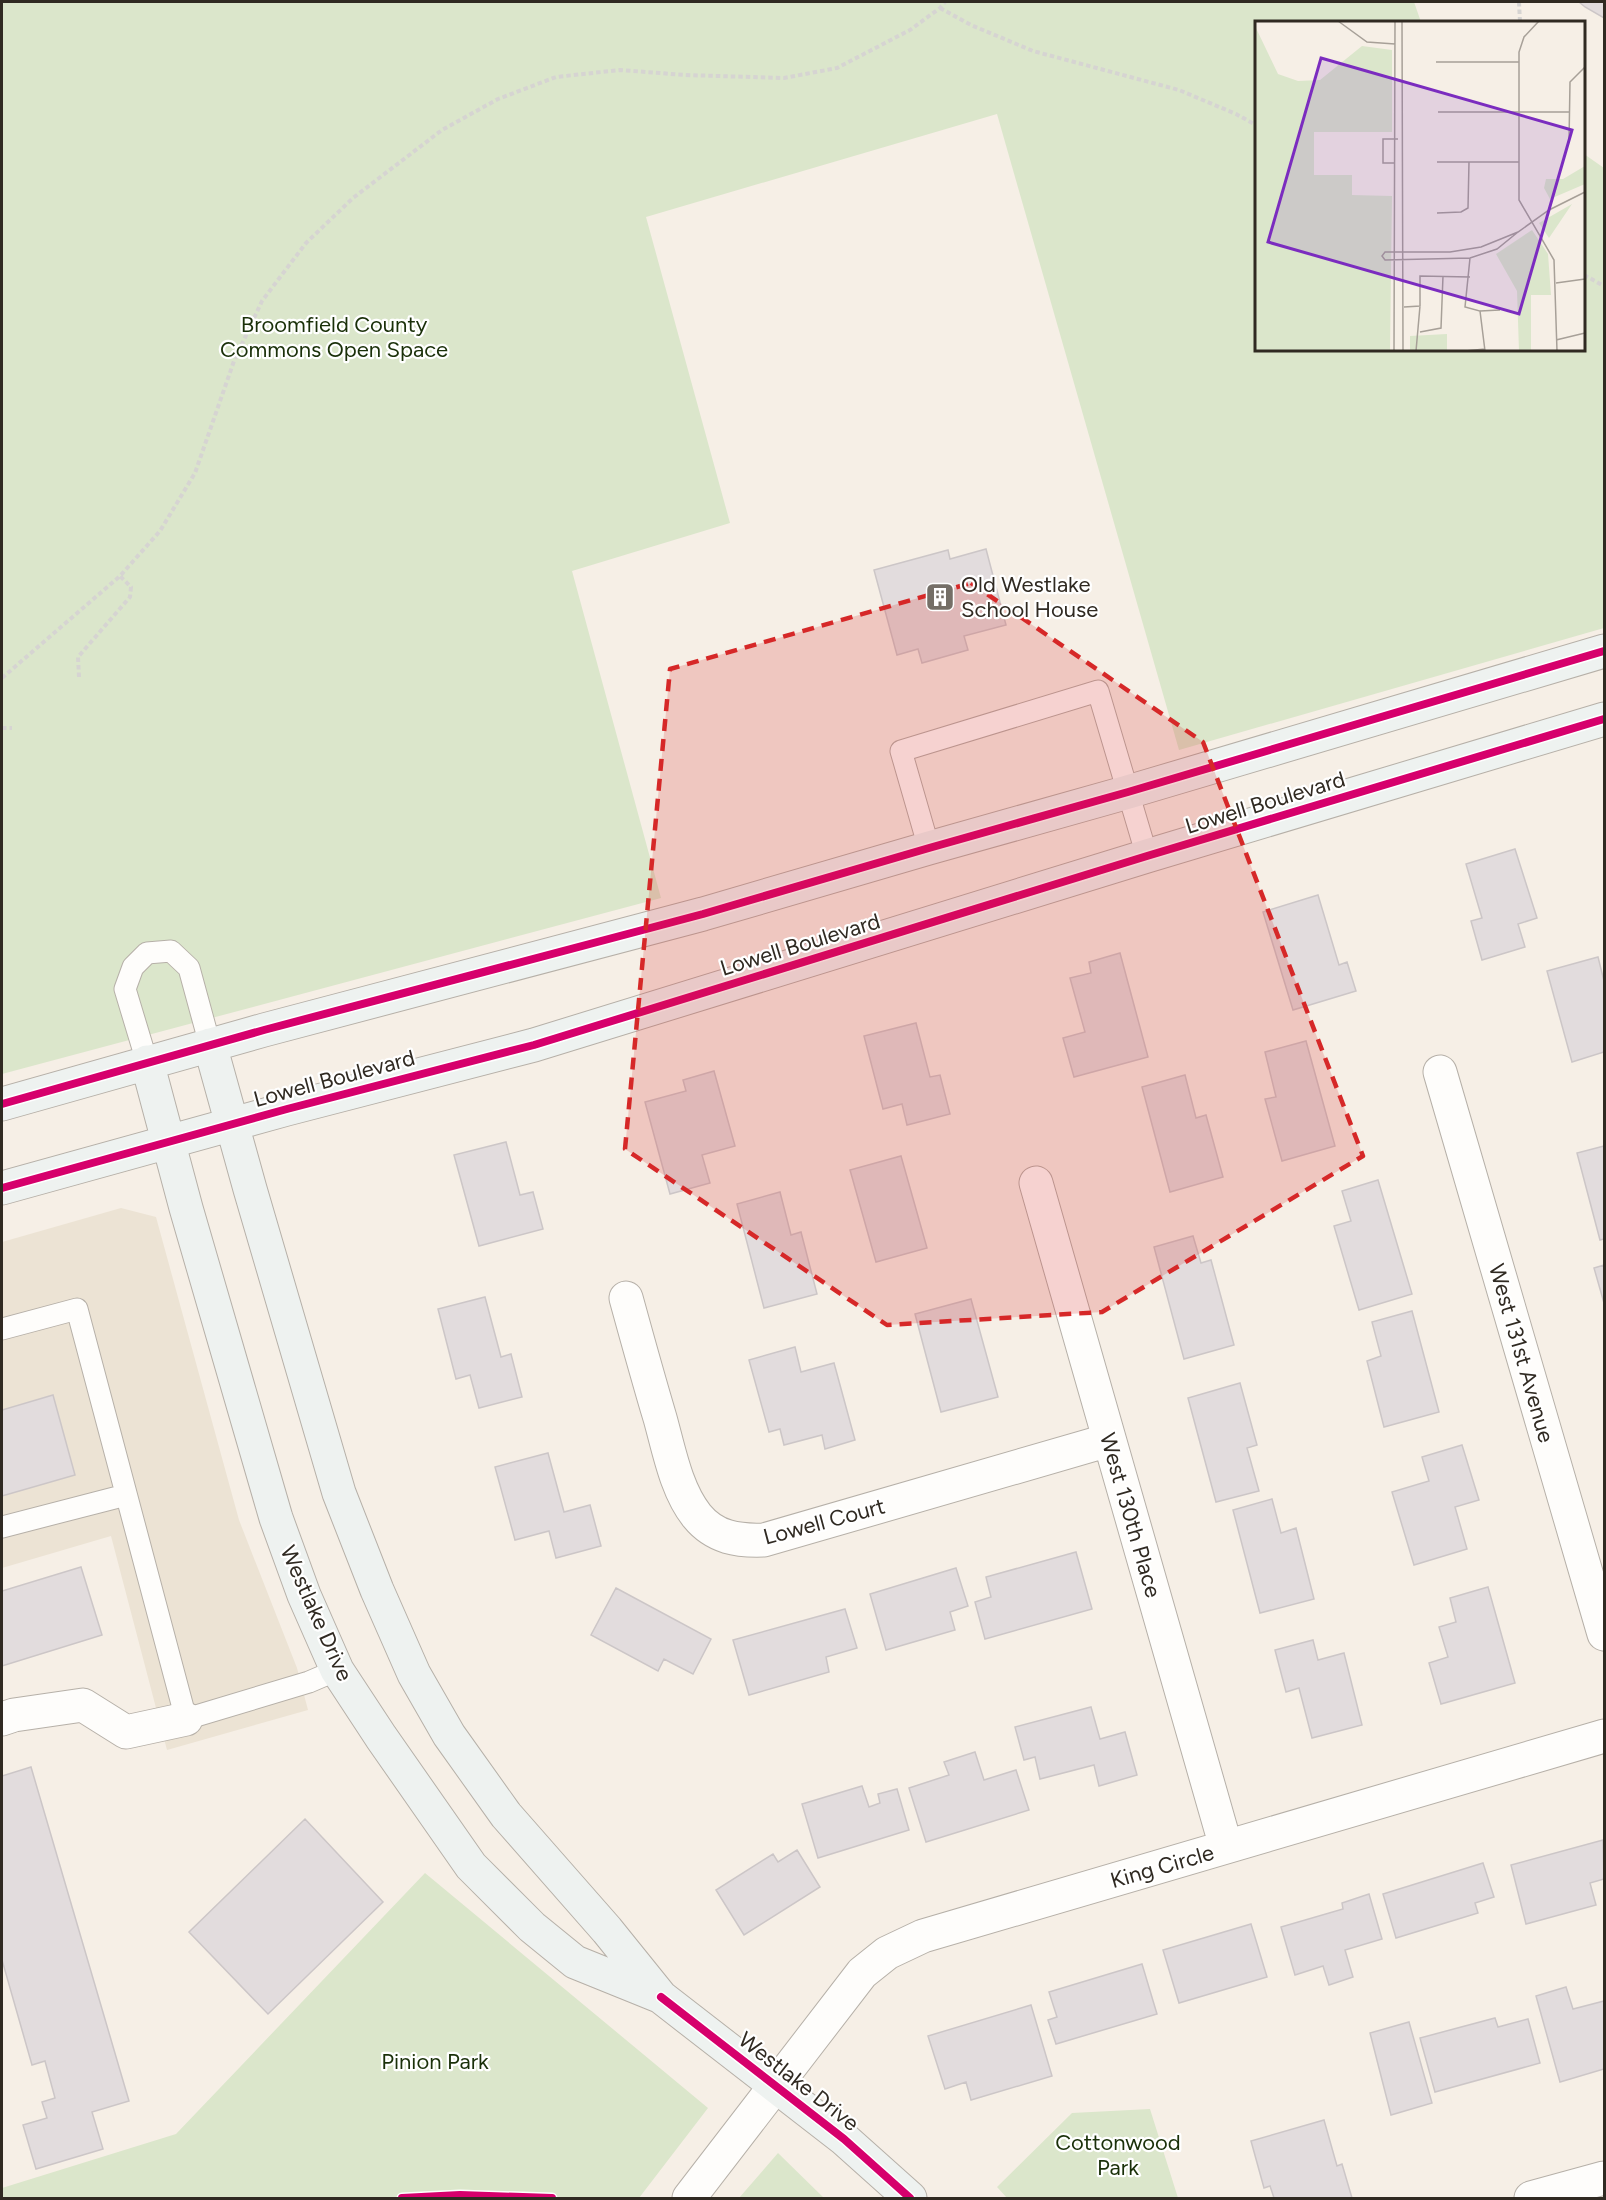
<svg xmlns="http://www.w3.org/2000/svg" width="1606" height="2200" font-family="Figtree,sans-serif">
	<rect width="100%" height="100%" fill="#f6efe6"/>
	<path fill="#ece3d4" d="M121 1208 156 1217 239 1520 297 1668 308 1710 167 1750 111 1536 2 1568V1242Z"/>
	<path fill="#dbe6cb" d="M2 2H1414L1421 22H1256V350H1584V154L1604 168V628L1179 750 997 114 646 217 730 523 572 571 661 898 2 1074Z
		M425 1873 708 2108 639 2198H2V2188L176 2134Z
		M1150 2109 1178 2198H1007L997 2187 1072 2113Z
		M778 2153 824 2198H739Z"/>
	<path fill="#e2dcdd" stroke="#ccc6c7" stroke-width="1.5" d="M1579 2H1604V18L1585 7Z
		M986 549 1006 625 964 636 968 650 922 663 918 649 897 655 874 570 948 550 950 559Z
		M1515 849 1537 918 1518 924 1525 947 1482 960 1471 921 1482 918 1466 864Z
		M1318 895 1339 965 1347 962 1356 991 1293 1010 1263 912Z
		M1120 953 1148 1057 1074 1077 1063 1038 1085 1032 1070 978 1091 973 1089 962Z
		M1598 957 1604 981V1052L1572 1062 1547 971Z
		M916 1023 930 1077 940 1075 950 1114 907 1125 902 1104 883 1109 864 1036Z
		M1306 1041 1335 1146 1282 1161 1265 1099 1276 1097 1265 1052Z
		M714 1071 735 1146 702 1155 710 1183 670 1194 645 1102 686 1091 683 1080Z
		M1185 1075 1196 1118 1206 1115 1223 1177 1170 1192 1142 1087Z
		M506 1142 520 1195 533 1192 543 1229 479 1246 454 1155Z
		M1604 1146V1239L1600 1240 1577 1153Z
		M901 1156 927 1248 876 1262 850 1170Z
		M1378 1180 1412 1294 1359 1310 1334 1226 1351 1221 1342 1191Z
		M780 1192 791 1235 801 1232 817 1294 764 1308 737 1204Z
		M1193 1236 1201 1263 1211 1260 1234 1345 1184 1359 1154 1247Z
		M1604 1265V1303L1594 1268Z
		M485 1297 501 1357 511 1354 522 1397 479 1408 470 1375 456 1379 438 1309Z
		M971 1299 998 1397 941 1412 915 1314Z
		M1412 1311 1439 1412 1384 1427 1367 1361 1381 1356 1372 1322Z
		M795 1347 801 1372 834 1363 855 1440 825 1449 822 1435 784 1445 780 1429 769 1432 749 1360Z
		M1240 1383 1257 1445 1247 1448 1259 1491 1216 1502 1188 1398Z
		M53 1395 75 1475 2 1496V1410Z
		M1462 1445 1479 1500 1455 1507 1467 1549 1414 1565 1392 1492 1429 1481 1422 1457Z
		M548 1453 564 1512 590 1505 601 1546 556 1558 549 1531 515 1540 495 1467Z
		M1272 1499 1281 1533 1296 1528 1314 1599 1260 1613 1233 1510Z
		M1076 1552 1092 1609 985 1639 975 1602 991 1597 986 1577Z
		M81 1567 102 1635 2 1666V1591Z
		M956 1568 968 1606 950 1612 955 1630 886 1650 870 1594Z
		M1488 1587 1515 1683 1441 1704 1429 1663 1448 1657 1439 1627 1456 1622 1450 1598Z
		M616 1588 711 1639 693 1674 664 1659 658 1671 591 1635Z
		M845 1609 857 1648 826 1657 829 1672 749 1695 733 1640Z
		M1313 1640 1318 1660 1344 1653 1362 1725 1312 1738 1299 1688 1286 1692 1275 1650Z
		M1091 1707 1100 1739 1125 1732 1137 1775 1099 1786 1094 1765 1040 1779 1035 1757 1024 1760 1015 1727Z
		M975 1752 984 1780 1016 1770 1029 1810 926 1842 909 1788 949 1775 944 1762Z
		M31 1767 129 2101 92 2112 103 2149 36 2169 23 2125 47 2118 42 2102 55 2098 45 2061 32 2065 2 1960V1776Z
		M862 1786 869 1807 880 1803 878 1794 897 1789 909 1830 818 1858 802 1804Z
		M305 1819 383 1902 268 2014 189 1932Z
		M1603 1840 1604 1879 1590 1883 1596 1905 1526 1924 1511 1865Z
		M797 1850 820 1887 744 1935 716 1890 773 1854 778 1862Z
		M1483 1863 1494 1897 1475 1903 1478 1913 1396 1938 1383 1894Z
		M1369 1894 1382 1939 1345 1950 1353 1977 1329 1985 1323 1966 1295 1975 1281 1927 1343 1909 1342 1903Z
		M1251 1924 1267 1977 1179 2003 1163 1950Z
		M1142 1964 1157 2014 1056 2044 1048 2020 1057 2017 1049 1992Z
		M1566 1987 1573 2009 1604 2001V2069L1560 2082 1536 1996Z
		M1031 2005 1052 2076 971 2100 966 2082 945 2089 928 2036Z
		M1495 2018 1498 2027 1528 2019 1540 2063 1435 2092 1420 2038Z
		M1409 2022 1432 2103 1391 2115 1370 2033Z
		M1324 2120 1337 2166 1342 2164 1352 2198H1274L1270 2186 1264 2188 1251 2141Z"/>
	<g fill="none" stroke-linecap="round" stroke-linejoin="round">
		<g stroke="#b6b0a8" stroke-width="23">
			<path id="lane" d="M929 848 901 751 1098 691 1147 856
				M147 1062 125 989 133 967 147 953 171 951 189 968 210 1045
				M2 1329 77 1309 186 1719 309 1682 337 1670
				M2 1527 126 1495"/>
		</g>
		<g stroke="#b6b0a8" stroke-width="35">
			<path id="street" d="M1440 1072 1604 1634
				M1036 1183 1226 1847
				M626 1298C637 1338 648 1378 660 1418 669 1450 676 1490 697 1516 715 1538 738 1541 764 1540L1109 1440
				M2 1719 14 1715 83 1705 126 1732 186 1719
				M689 2198 862 1973 887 1953 923 1936 1604 1736
				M1531 2198 1604 2178"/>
		</g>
		<g stroke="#b6b0a8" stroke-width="35">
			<path id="secondary" d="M210 1045 250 1189 339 1493 377 1590 414 1674 449 1735 506 1815 607 1930 661 1997 844 2139 910 2198
				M147 1062 186 1208 276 1518 304 1595 337 1670 381 1737 471 1866 532 1927 575 1962 659 1996
				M2 1104 264 1030 703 914 929 848 1128 792 1604 651
				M2 1188 287 1109 534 1045 1147 856 1604 719"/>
		</g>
		<path stroke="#d6d4d2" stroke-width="4" stroke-dasharray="4.5 3" stroke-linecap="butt" d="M1519 2 1520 22
			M940 8 971 25 1033 51 1179 90 1236 114 1256 125
			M1584 275 1604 286
			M79 677 78 657 130 597 131 587 120 576
			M2 678 120 576 160 531 195 473 234 361 262 301 306 243 353 198 442 130 498 99 556 77 620 70 685 75 784 78 837 68 910 30 940 8 945 2
			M2 728H12"/>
		<use href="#lane" stroke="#fefdfb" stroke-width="21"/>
		<use href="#street" stroke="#fefdfb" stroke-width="33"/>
		<use href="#secondary" stroke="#eef2f0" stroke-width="33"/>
		<g stroke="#fff" stroke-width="11">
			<path id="cycleway" d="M2 1104 264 1030 703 914 929 848 1128 792 1604 651
				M2 1188 287 1109 534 1045 1147 856 1604 719
				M661 1997 844 2139 910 2198
				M402 2198 460 2195 552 2198"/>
		</g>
		<use href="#cycleway" stroke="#d6006c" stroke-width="8"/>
	</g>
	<path fill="#d62828" fill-opacity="0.2" stroke="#d62828" stroke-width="4.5" stroke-dasharray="12 8" stroke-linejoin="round" d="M971 583 1203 742 1363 1156 1102 1312 887 1325 625 1149 670 669Z"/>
	<defs>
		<g id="building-square" transform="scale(1.5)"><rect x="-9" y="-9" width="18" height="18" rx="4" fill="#756f67" stroke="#fff"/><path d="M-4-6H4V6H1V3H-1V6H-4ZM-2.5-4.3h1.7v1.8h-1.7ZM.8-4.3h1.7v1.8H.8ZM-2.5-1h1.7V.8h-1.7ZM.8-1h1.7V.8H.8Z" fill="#fff"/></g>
	</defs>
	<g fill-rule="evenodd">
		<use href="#building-square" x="940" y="597"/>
	</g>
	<g text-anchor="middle" stroke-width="4.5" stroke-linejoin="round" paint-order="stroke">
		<g font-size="22" fill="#1a3009" stroke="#fff">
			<text x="334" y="332">Broomfield County<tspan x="334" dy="25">Commons Open Space</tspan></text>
			<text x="435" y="2069">Pinion Park</text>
			<text x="1118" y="2150">Cottonwood<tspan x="1118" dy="25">Park</tspan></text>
		</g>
		<g font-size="22" fill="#302a22" stroke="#fff" text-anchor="start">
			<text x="961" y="592">Old Westlake<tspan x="961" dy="25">School House</tspan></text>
		</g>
		<g font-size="22" fill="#302a22" stroke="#fff">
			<text transform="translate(1265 802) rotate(-17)" y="8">Lowell Boulevard</text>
			<text transform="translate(800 944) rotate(-17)" y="8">Lowell Boulevard</text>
			<text transform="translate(334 1078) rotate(-15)" y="8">Lowell Boulevard</text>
			<text transform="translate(1522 1353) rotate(74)" y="8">West 131st Avenue</text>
			<text transform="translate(1131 1515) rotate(74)" y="8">West 130th Place</text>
			<text transform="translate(824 1521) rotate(-15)" y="8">Lowell Court</text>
			<text transform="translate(317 1613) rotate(66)" y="8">Westlake Drive</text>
			<text transform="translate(1162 1866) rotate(-16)" y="8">King Circle</text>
			<text transform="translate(799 2081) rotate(38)" y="8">Westlake Drive</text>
		</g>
	</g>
	<g transform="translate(1255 21)">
		<rect width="330" height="330" fill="#f6efe6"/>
		<path d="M0 5 23 53 43 60 65 59 107 25 137 29V111H59V154H97V174L137 175 135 330H0ZM330 145V163L295 178 289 167 291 158H308ZM317 183 294 217 284 202ZM277 209 293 233 296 274H276V330H264L262 270 241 233ZM192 313V330H155V315Z" fill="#dbe6cb"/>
		<path fill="none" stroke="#a7a098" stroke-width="1.5" d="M83 0 112 21 140 23M147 0 148 330M284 0 269 16 264 31V179L299 239 302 330M181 41H264M183 91H314M314 121 315 61 330 46M182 141H264M140 142H128V118H143M182 192 206 191 213 187 214 141M263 211 242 228 215 237 130 239 127 235 130 231H195L226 226 263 211 294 189 330 171M215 237 210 286 225 290 230 330M301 262 330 258M149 286 165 285V255L215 256M225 290 245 289M165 311 186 307 188 255M301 319 330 312M139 330 140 0M161 330 165 285M210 330 230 328"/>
		<path fill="#7b2cbf" fill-opacity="0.15" stroke="#7b2cbf" stroke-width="3" d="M66 37 317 109 264 293 13 221Z"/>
		<rect width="330" height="330" fill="none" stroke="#302a22" stroke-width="3"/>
	</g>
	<rect width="1606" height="2200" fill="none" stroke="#302a22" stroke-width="6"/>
</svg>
